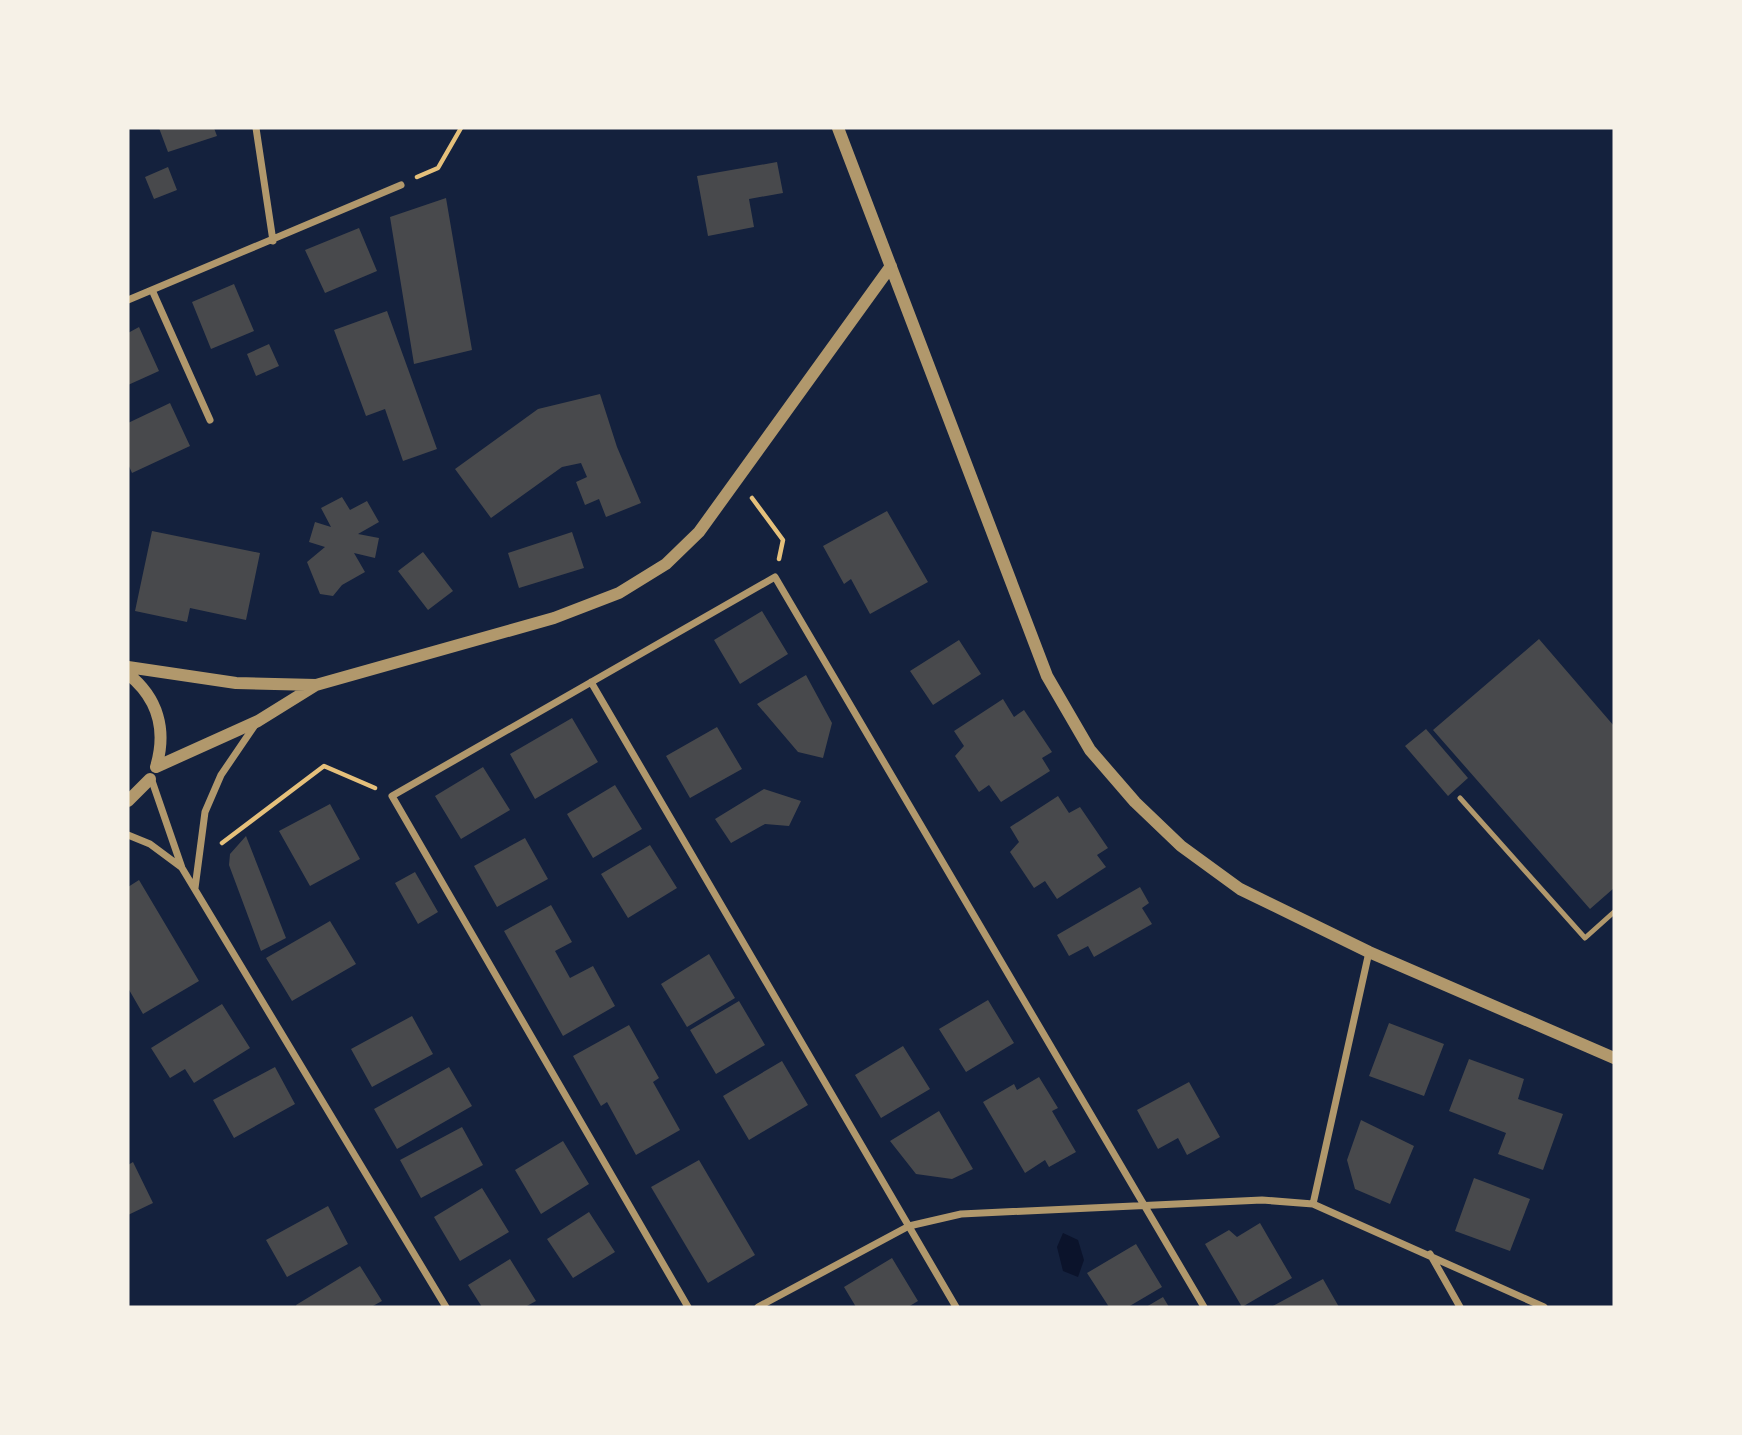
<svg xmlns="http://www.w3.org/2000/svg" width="1742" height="1435" font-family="'Open Sans',sans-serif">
	<rect width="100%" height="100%" fill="#14213d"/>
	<path fill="#0b132b" d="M1063 1233 1078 1240 1084 1260 1078 1277 1063 1271 1057 1247Z"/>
	<path fill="#48494c" d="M159 128H214L217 136 168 152Z
		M777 162 783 193 749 199 754 227 708 236 697 176Z
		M168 167 177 190 154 199 145 177Z
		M446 198 472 350 414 364 390 217Z
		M359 228 377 271 325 293 305 250Z
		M234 284 254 331 211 349 192 302Z
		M387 311 437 449 403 461 385 409 366 416 334 330Z
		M139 327 159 371 128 385V333Z
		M269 344 279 366 256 376 247 354Z
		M600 394 617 447 641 503 606 517 599 499 585 505 576 482 587 477 581 463 562 467 491 518 455 469 538 409Z
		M170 403 190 446 132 473 128 464V423Z
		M342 497 350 510 367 501 379 522 358 534 379 538 375 558 354 553 365 572 342 585 333 596 320 594 307 562 325 547 309 542 315 522 331 527 321 508Z
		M887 511 928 582 870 614 851 579 844 584 823 546Z
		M152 531 260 553 246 620 190 608 187 622 135 611Z
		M572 532 584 568 519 588 508 553Z
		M423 552 453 591 428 610 398 571Z
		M762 611 788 654 740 684 714 640Z
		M1539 639 1614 726V888L1590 909 1433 730Z
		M959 640 981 674 933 705 910 671Z
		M806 675 832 723 823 758 798 752 757 704Z
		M1003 699 1014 717 1024 710 1052 752 1042 758 1050 771 1001 802 989 785 979 792 955 756 964 746 954 731Z
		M572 718 598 762 535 799 510 754Z
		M717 727 742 769 690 798 666 756Z
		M1426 729 1468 778 1448 796 1405 746Z
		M483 767 510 810 461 839 435 796Z
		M615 785 642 829 593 858 567 814Z
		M764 789 801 801 789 826 765 824 731 843 715 819Z
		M1058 796 1069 813 1080 807 1108 848 1097 855 1106 867 1057 899 1045 881 1034 888 1010 852 1019 842 1010 827Z
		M330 804 360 859 310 886 279 831Z
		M246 836 286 938 261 951 229 865 230 854Z
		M525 838 548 879 497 907 474 866Z
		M650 845 677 888 628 918 601 874Z
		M415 872 438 912 418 924 395 883Z
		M139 880 199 981 143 1014 128 988V887Z
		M1140 887 1149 903 1142 908 1152 924 1094 957 1088 946 1069 956 1057 935Z
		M551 905 572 942 555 951 570 978 593 966 615 1006 563 1036 504 931Z
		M330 921 356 964 292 1001 266 958Z
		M709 954 735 998 687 1027 661 984Z
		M988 1000 1014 1043 966 1072 939 1029Z
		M739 1001 765 1045 716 1074 690 1030Z
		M222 1004 250 1048 194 1083 185 1069 170 1078 151 1048Z
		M412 1016 433 1054 372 1087 351 1049Z
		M1389 1023 1444 1044 1424 1096 1369 1076Z
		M629 1025 659 1078 653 1082 680 1130 636 1155 607 1102 601 1106 573 1056Z
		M903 1046 930 1089 881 1118 855 1075Z
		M1469 1059 1524 1079 1518 1099 1563 1114 1543 1170 1498 1154 1506 1133 1449 1111Z
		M782 1061 808 1105 749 1140 723 1096Z
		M275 1067 295 1104 234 1138 213 1100Z
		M449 1067 472 1106 397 1149 374 1109Z
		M1039 1077 1058 1108 1052 1111 1076 1152 1049 1167 1045 1160 1025 1173 983 1102 1014 1084 1017 1090Z
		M1189 1082 1220 1137 1187 1155 1178 1138 1158 1149 1137 1110Z
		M939 1111 973 1169 952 1179 916 1174 890 1141Z
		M1361 1120 1414 1146 1390 1204 1355 1189 1347 1160Z
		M462 1127 483 1165 421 1198 400 1160Z
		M563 1141 589 1184 541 1214 515 1170Z
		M699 1160 755 1255 708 1283 651 1187Z
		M133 1162 153 1203 128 1215V1165Z
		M1474 1178 1530 1199 1510 1251 1455 1231Z
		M482 1188 509 1232 460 1261 434 1217Z
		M328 1206 348 1244 287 1277 266 1240Z
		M589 1212 615 1252 573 1278 547 1239Z
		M1260 1223 1292 1278 1242 1307 1205 1244 1229 1230 1237 1237Z
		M1136 1244 1162 1287 1128 1307H1109L1087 1273Z
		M892 1258 918 1301 908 1307H856L844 1287Z
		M510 1259 536 1301 525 1307H482L468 1285Z
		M360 1266 382 1301 371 1307H297L296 1305Z
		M1323 1279 1339 1307H1271Z
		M1163 1297 1169 1307H1146Z"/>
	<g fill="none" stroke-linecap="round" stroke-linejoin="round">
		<path stroke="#e5c07b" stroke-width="4.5" d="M417 177 438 168 461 128
			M752 498 783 540 779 559
			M222 843 324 766 375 788"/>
		<path stroke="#b1986c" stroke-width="5" d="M1460 798 1585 938 1614 912"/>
		<path stroke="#b1986c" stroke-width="7" d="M256 128 273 241
			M152 290 210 420
			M128 300 401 185
			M591 682 956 1307
			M151 778 182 868 446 1307
			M128 835 150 844 181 867
			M195 888 205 812 221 775 255 725
			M1313 1204 1369 952
			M1430 1254 1460 1307
			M688 1307 392 796 775 577 1204 1307
			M758 1307 909 1226 961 1214 1262 1200 1313 1204 1544 1307"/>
		<path stroke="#b1986c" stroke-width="12" d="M838 128 1047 676 1090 750 1135 802 1181 846 1240 889 1369 952 1614 1058
			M128 667 236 683 316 685
			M128 674C158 698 167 730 156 767
			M156 767 258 721 316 685 554 618 619 593 666 564 699 532 891 266
			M128 801 150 779"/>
	</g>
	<rect width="1742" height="1435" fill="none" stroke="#f6f1e7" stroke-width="259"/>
</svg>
